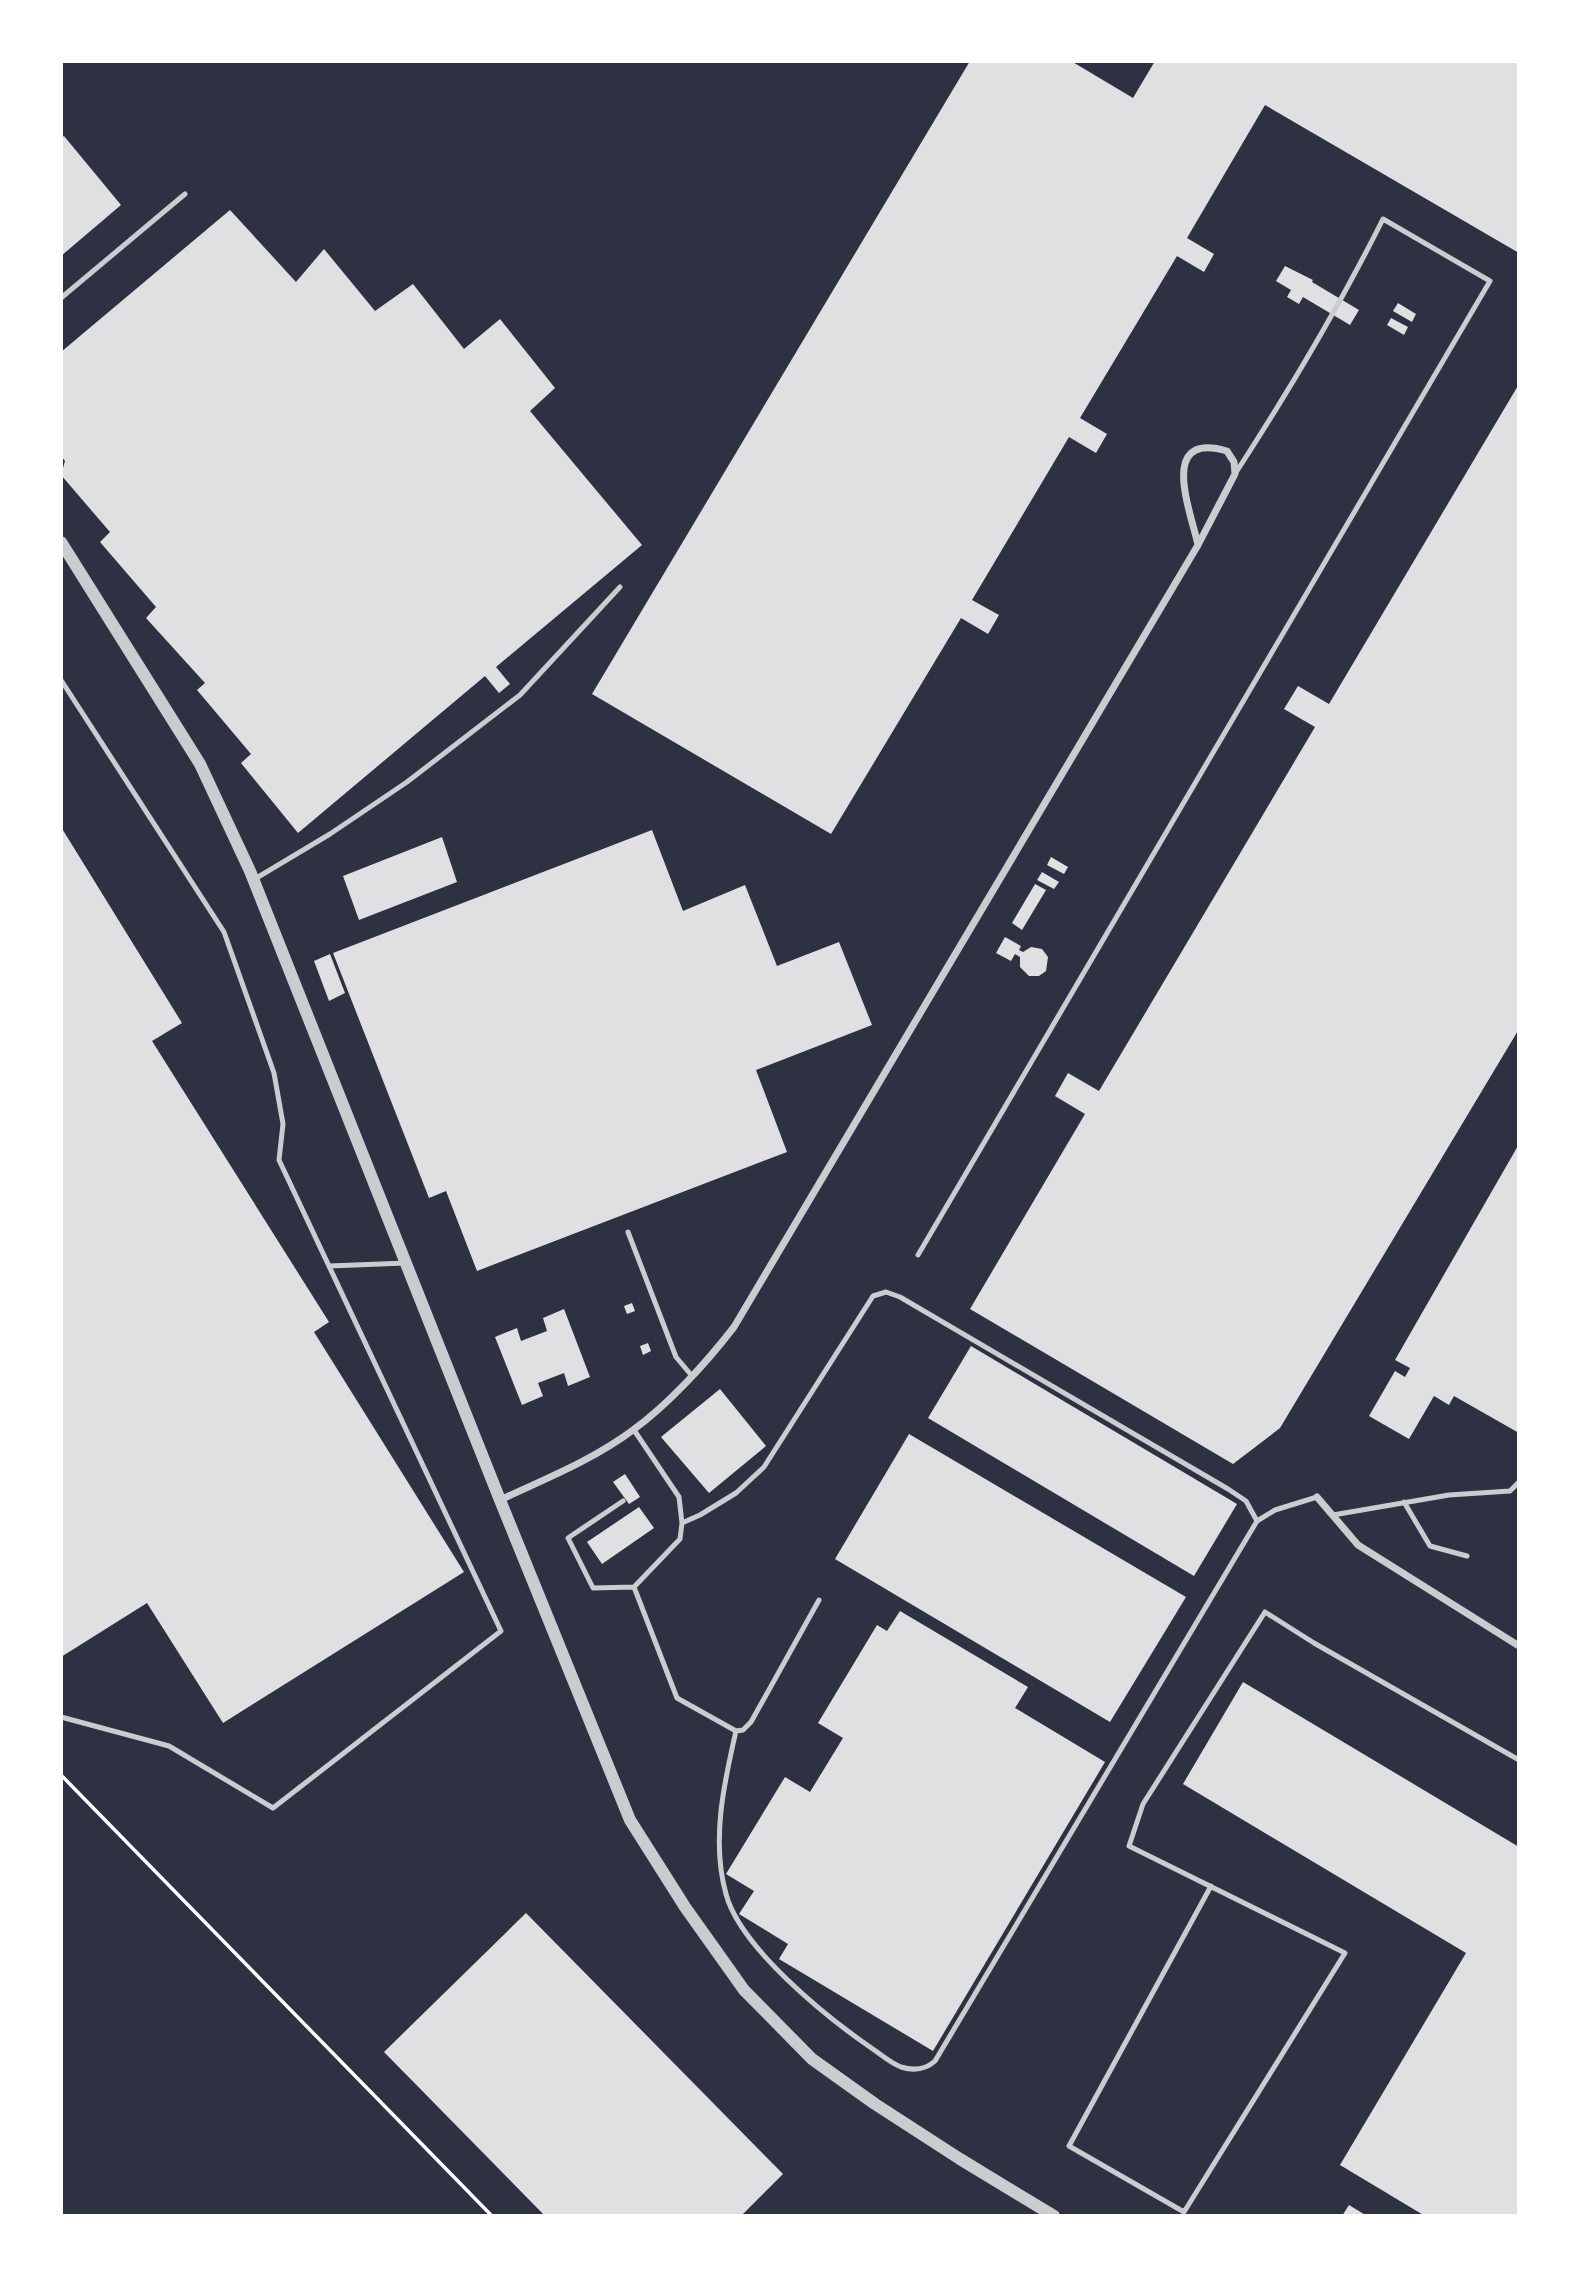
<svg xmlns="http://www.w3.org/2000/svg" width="1580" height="2277" font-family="'Exo 2',sans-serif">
	<rect width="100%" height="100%" fill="#2d3142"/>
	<path fill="#e0e0e3" d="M970 61H1071L1133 98 1155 61H1519V253L1265 105 1187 238 1214 254 1204 272 1177 256 1080 418 1107 434 1096 453 1069 437 972 600 999 615 988 634 961 618 831 834 592 694Z
		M64 136 121 205 61 256V138Z
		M230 210 296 282 324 249 375 311 413 284 464 349 500 319 555 388 530 411 642 545 496 667 510 684 499 693 485 676 298 833 241 763 251 754 197 690 205 683 146 618 156 607 100 542 110 532 61 475 65 461 61 456V352Z
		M1285 266 1313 280 1312 282 1359 310 1350 325 1303 297 1299 304 1287 297 1291 290 1276 281Z
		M1398 303 1416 314 1412 322 1393 311Z
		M1391 318 1408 327 1404 335 1387 325Z
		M1519 384V1029L1280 1428 1233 1464 970 1309 1085 1114 1055 1096 1068 1073 1099 1091 1315 727 1284 709 1298 686 1329 704Z
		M61 827 182 1023 152 1041 329 1322 314 1332 464 1572 223 1723 147 1603 61 1657Z
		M652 830 683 911 745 885 777 966 839 942 872 1025 756 1070 787 1152 477 1271 446 1191 429 1198 333 953Z
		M442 837 457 882 359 920 343 876Z
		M1051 857 1068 867 1064 874 1047 865Z
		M1042 872 1059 882 1054 889 1037 880Z
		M1035 884 1046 890 1022 930 1012 923Z
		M1005 937 1021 946 1019 950 1023 952 1031 947 1042 949 1048 957 1046 971 1039 976H1029L1020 967V957L1015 954 1011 961 996 953Z
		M330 954 345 993 329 1001 314 961Z
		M1519 1144V1433L1454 1396 1449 1405 1434 1396 1409 1439 1369 1416 1395 1371 1405 1377 1410 1368 1395 1360Z
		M632 1303 635 1311 627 1314 624 1306Z
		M564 1309 590 1377 568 1386 564 1373 538 1383 543 1396 522 1405 495 1337 517 1328 521 1341 547 1331 543 1318Z
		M648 1343 651 1351 643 1355 640 1346Z
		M971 1346 1237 1504 1194 1576 928 1418Z
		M720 1389 766 1446 709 1493 661 1437Z
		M909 1434 1186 1597 1110 1722 835 1559Z
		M625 1474 640 1497 629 1504 613 1482Z
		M639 1507 654 1528 602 1564 587 1542Z
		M900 1611 1028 1687 1015 1708 1105 1762 933 2051 779 1959 788 1944 739 1914 754 1891 726 1874 785 1777 810 1792 843 1738 818 1723 877 1625 887 1631Z
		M1243 1682 1519 1847 1518 2216H1425L1340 2165 1466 1953 1183 1784Z
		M526 1913 783 2174 741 2216H545L384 2052Z
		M1349 2205 1367 2216H1342Z"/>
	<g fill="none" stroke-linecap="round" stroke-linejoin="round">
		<path stroke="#fff" stroke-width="3.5" d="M61 1775 492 2216"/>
		<path stroke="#caccd0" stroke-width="5" d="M61 298 185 194
			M61 680 224 932 274 1073 283 1124 279 1160 501 1631 273 1808 169 1746 61 1717
			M253 880 330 834 407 782 520 695 620 587
			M628 1232 676 1357 692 1376
			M918 1255 1490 281 1383 219C1339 307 1289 391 1235 474
			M329 1266 406 1263
			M634 1430 679 1497 682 1523 680 1539 634 1587 677 1698 736 1731 743 1730 751 1722 819 1600
			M623 1501 568 1538 593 1588 634 1587
			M1404 1502 1430 1546 1467 1556
			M1333 1515 1449 1495 1510 1491 1519 1482
			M682 1523 700 1515 736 1493 764 1467 873 1296 886 1292 900 1297 1228 1489 1246 1501 1257 1521
			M736 1731C724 1783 711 1841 726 1894 740 1947 825 2016 870 2047 879 2053 890 2063 901 2067 914 2071 925 2070 935 2061L1257 1521 1275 1510 1317 1497
			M1211 1886 1069 2146 1184 2212 1345 1953 1129 1846 1143 1804 1265 1612 1314 1643 1519 1760"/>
		<path stroke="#caccd0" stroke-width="7" d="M1317 1497 1358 1545 1519 1646
			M500 1500C545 1479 593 1460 633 1430 669 1404 707 1362 734 1327L1198 545 1235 474 1234 462 1227 451C1158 431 1190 509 1198 545"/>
		<path stroke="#caccd0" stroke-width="12" d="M61 542 200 764 250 871 500 1500 630 1820 685 1907 744 1990 812 2059 875 2104 960 2159 1054 2216"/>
	</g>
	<rect width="1580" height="2277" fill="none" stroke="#ffffff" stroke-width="126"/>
</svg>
